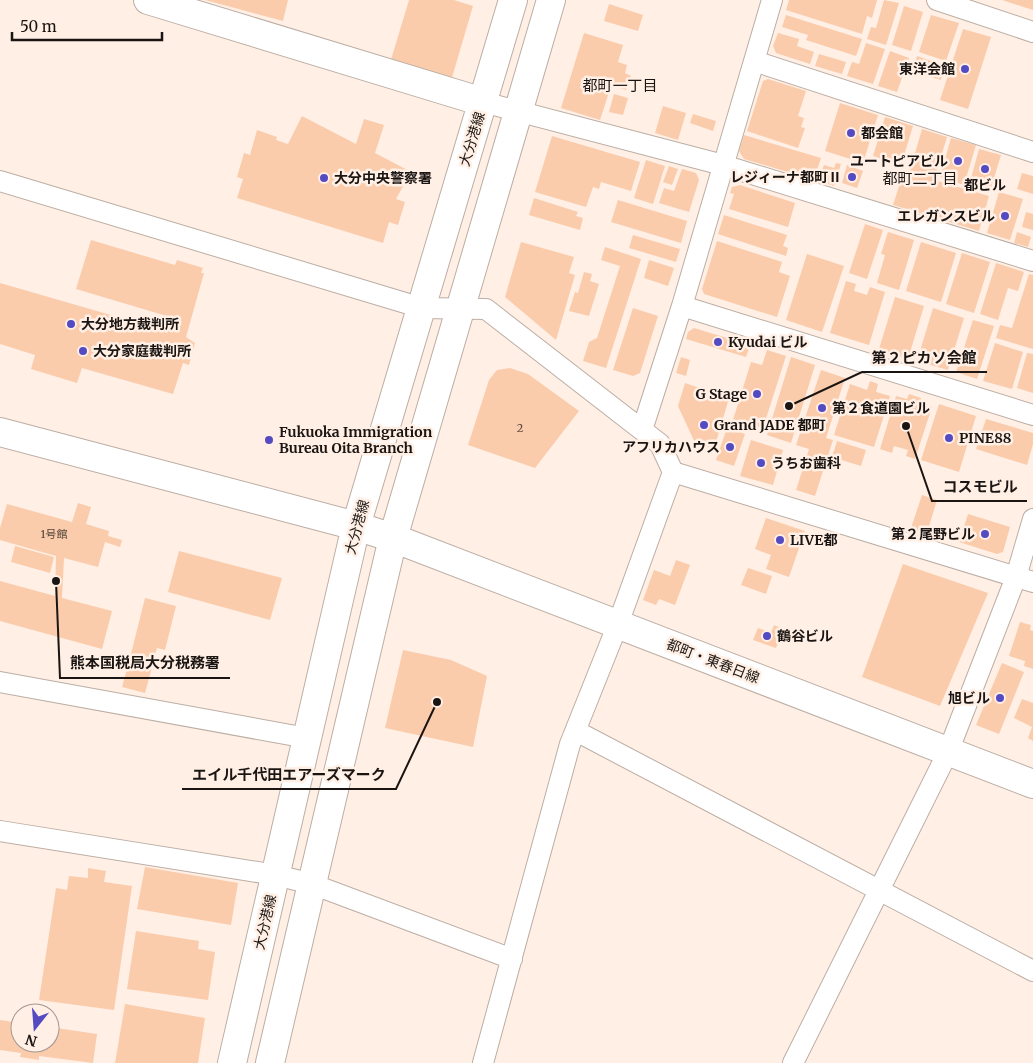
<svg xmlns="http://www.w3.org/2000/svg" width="1033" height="1063" font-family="Merriweather,'Noto Sans JP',serif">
	<rect width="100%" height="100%" fill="#ffefe5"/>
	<path fill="#faccac" d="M205 0H288L283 21Z
		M409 0H454L473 6 451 81 390 63Z
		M789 0H877L872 18 867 16 862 34 786 10Z
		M884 0 899 3 886 45 867 39 871 27 876 28Z
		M1002 0H1033V10Z
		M609 4 643 15 638 31 604 21Z
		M904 6 923 12 911 51 892 45Z
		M786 15 862 39 856 56 806 40 808 35 782 27Z
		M931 15 959 23 946 61 919 52Z
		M963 29 991 37 968 109 940 100Z
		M584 33 623 45 618 62 627 65 625 73 631 76 626 90 611 86 600 120 561 108Z
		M778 33 799 39 797 46 814 52 810 64 776 53 773 46Z
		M866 43 885 49 873 84 847 76 852 62 859 64Z
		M890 51 909 58 897 92 878 86Z
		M819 54 846 62 842 74 815 66Z
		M917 56 945 66 941 80 912 71Z
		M768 79 806 91 798 116 804 118 801 127 805 128 798 148 747 131 763 81Z
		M614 94 628 98 623 115 609 112Z
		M840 103 878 115 863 163 825 151Z
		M663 106 686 113 678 140 655 133Z
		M693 114 716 121 713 131 690 123Z
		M302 116 356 144 364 119 384 125 375 153 411 172 396 199 405 202 398 225 389 222 383 243 237 198 243 179 237 177 244 153 250 155 257 130 277 137 276 140 288 144Z
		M885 117 913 126 901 165 873 156Z
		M922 129 947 137 934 180 989 196 979 231 893 205 901 180 907 181Z
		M744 135 821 158 815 176 802 172 801 176 744 159 739 151Z
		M552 136 640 162 631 191 601 182 599 189 593 187 586 207 535 192Z
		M951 138 976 145 964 185 940 177Z
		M979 149 1001 155 991 188 970 182Z
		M646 160 665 166 653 204 634 198Z
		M836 163 841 164 834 186 818 181 824 165 834 168Z
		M847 165 863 171 857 188 842 183Z
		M669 166 678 169 672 185 663 182Z
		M682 169 696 173 699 180 689 212 659 203 664 188 674 191Z
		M1022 173 1033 176V194L1017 189Z
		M740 185 795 203 788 227 729 209 734 194 730 193 732 187Z
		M999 192 1023 199 1010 240 987 233Z
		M534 198 578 212 576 216 583 218 580 230 529 215Z
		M618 200 687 221 681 243 611 222Z
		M1026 212 1033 214V230L1022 227Z
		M724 215 787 235 783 246 788 248 786 256 718 234Z
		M865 224 883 230 867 279 849 273Z
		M888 232 914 240 899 290 877 283 885 255 881 254Z
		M1017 232 1031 237 1028 247 1014 243Z
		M633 235 680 249 676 262 629 248Z
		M91 240 175 265 177 260 203 268 201 273H204L186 337 195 343 189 365 183 363 173 394 82 368 77 383 31 369 35 355 0 344V283L166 331 170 317 76 289Z
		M717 241 782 262 779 272 790 276 777 317 704 294 702 289Z
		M521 242 574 257 569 273 575 275 556 340 505 297Z
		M921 242 956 253 941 302 906 291Z
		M605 247 641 259 606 368 583 361 589 342 597 338 620 266 601 260Z
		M962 253 990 262 974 313 946 304Z
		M807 254 844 266 822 332 786 320Z
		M649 260 674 268 668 286 644 278Z
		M996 263 1024 272 1018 291 1008 288 998 320 980 314Z
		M584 272 592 274 590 281 599 284 589 316 569 311 575 292 578 293Z
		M1029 274 1033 275V349L996 338 1000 325 1012 328Z
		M846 281 856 284 854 291 867 295 870 287 885 292 869 345 830 333Z
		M895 297 924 306 908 359 879 349Z
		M633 308 658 316 640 373 633 376 613 370Z
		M933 308 964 318 948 370 917 361Z
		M973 320 994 326 977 379 956 372Z
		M694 328 750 345 746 357 686 339 688 332Z
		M995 343 1023 352 1012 389 983 381Z
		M767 350 786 356 763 428 747 423 745 427 732 423 751 362 762 365Z
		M1027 353 1033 354V393L1017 388Z
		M681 357 690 360 686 376 676 373Z
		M791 357 815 365 791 443 767 435Z
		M510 368 528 374 579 411 535 468 468 445 489 380 497 370Z
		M821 370 845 378 826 438 833 440 815 496 796 490 809 449 796 445Z
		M870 381 878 384 876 392 890 396 874 447 834 435 850 384 867 390Z
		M685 383 729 398 714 449 695 443 678 406Z
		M909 394 921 398 919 403 932 407 915 459 906 456 908 450 894 446 892 453 880 449 896 396 907 399Z
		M939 404 976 416 959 472 921 460Z
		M986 419 1033 433V444L1027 465 976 449Z
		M727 428 745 434 734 466 716 460Z
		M751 440 783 450 773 485 740 476Z
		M837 441 866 450 861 466 832 457Z
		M922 495 937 500 927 533 911 528Z
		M78 503 91 507 86 524 109 531 108 536 122 540 120 547 105 542 98 567 64 558 62 598 112 611 102 649 0 621V581L55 596 56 556 0 540V528L7 504 72 522Z
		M968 514 1010 527 1003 552 997 554 959 542Z
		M766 518 805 531 789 577 766 569 771 555 755 549Z
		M15 546 54 557 50 573 11 562Z
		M179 551 282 578 270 620 168 592Z
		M676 560 690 565 675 605 659 599 656 605 643 600 654 570 670 576Z
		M903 564 988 593 940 706 862 677Z
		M748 568 772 576 766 594 741 585Z
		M145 598 176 606 165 650 157 648 152 664 130 658Z
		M1020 622 1031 625 1030 630 1033 631V669L1024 666 1025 661 1009 656Z
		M774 625 783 629 776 648 753 640 758 628 771 633Z
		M403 650 451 660 487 676 473 747 385 728Z
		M129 662 152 667 145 693 122 687Z
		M1002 663 1024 672 999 734 976 725Z
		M1022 699 1033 703V741L1028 738 1032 727 1014 718Z
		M145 867 238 883 231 925 137 909Z
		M88 868 106 871 104 882 132 886 114 1010 39 1000 56 888 67 890 69 876 88 878Z
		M136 931 199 941 198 949 215 952 208 1000 127 989Z
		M125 1004 205 1018 198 1063H115Z
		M0 1020 20 1023V1043H50V1027L97 1034 93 1063 39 1056V1060L20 1057 21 1053 0 1050Z"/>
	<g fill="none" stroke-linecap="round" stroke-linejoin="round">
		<g stroke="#bcaea4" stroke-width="22">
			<path id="street" d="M937 0 1033 32
				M754 61 1033 152
				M483 102 723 165 1033 261
				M0 181 422 308 486 309 660 444 673 472 618 624 570 744 483 1063
				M682 306 1033 415
				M642 430 682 306 772 0
				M673 472 1033 582
				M0 682 307 738
				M576 731 1033 971
				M0 831 276 875 312 884 512 959
				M793 1063 948 752 1016 577 1033 519"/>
		</g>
		<g stroke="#bcaea4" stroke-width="30">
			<path id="secondary" d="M148 0 483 102
				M0 432 356 526 393 538 1033 784
				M232 1063 356 526 513 0
				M270 1063 393 538 551 0"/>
		</g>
		<use href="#street" stroke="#fff" stroke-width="20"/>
		<use href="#secondary" stroke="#fff" stroke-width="28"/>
	</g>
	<g fill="#544ac1" stroke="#ffefe5" stroke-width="2">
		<circle cx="965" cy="69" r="5"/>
		<circle cx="851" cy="133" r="5"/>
		<circle cx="958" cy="161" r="5"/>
		<circle cx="985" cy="169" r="5"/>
		<circle cx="852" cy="177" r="5"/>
		<circle cx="324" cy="178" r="5"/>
		<circle cx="1005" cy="216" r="5"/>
		<circle cx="71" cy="324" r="5"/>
		<circle cx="718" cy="342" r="5"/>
		<circle cx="83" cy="351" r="5"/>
		<circle cx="757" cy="394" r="5"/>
		<circle cx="822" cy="408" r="5"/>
		<circle cx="704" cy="425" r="5"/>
		<circle cx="949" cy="438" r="5"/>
		<circle cx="269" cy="440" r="5"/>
		<circle cx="730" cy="447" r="5"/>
		<circle cx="761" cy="463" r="5"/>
		<circle cx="985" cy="534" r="5"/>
		<circle cx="780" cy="540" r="5"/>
		<circle cx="767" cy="636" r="5"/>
		<circle cx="1000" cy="698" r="5"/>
	</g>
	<g text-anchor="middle" stroke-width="5" stroke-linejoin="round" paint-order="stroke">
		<g font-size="11" fill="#524338">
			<text x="520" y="432">2</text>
			<text x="54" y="538">1号館</text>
		</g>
		<g font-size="14" font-weight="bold" fill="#1a1512" stroke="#ffefe5" text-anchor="start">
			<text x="955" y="74" text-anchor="end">東洋会館</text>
			<text x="861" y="138">都会館</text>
			<text x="948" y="166" text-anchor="end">ユートピアビル</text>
			<text x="842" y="182" text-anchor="end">レジィーナ都町Ⅱ</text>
			<text x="334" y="183">大分中央警察署</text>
			<text x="985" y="190" text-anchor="middle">都ビル</text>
			<text x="995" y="221" text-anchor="end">エレガンスビル</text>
			<text x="81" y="329">大分地方裁判所</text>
			<text x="728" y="347">Kyudai ビル</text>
			<text x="93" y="356">大分家庭裁判所</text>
			<text x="747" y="399" text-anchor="end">G Stage</text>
			<text x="832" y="413">第２食道園ビル</text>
			<text x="714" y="430">Grand JADE 都町</text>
			<text x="279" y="437">Fukuoka Immigration<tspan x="279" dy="16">Bureau Oita Branch</tspan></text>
			<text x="959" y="443">PINE88</text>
			<text x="720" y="452" text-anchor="end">アフリカハウス</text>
			<text x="771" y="468">うちお歯科</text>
			<text x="975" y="539" text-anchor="end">第２尾野ビル</text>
			<text x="790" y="545">LIVE都</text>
			<text x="777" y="641">鶴谷ビル</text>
			<text x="990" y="703" text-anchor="end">旭ビル</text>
		</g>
		<g font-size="14" fill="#1a1512" stroke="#ffefe5">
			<text transform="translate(472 139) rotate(-73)" y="5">大分港線</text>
			<text transform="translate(357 527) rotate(-75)" y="5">大分港線</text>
			<text transform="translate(713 661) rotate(21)" y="5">都町・東春日線</text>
			<text transform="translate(265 922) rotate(-77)" y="5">大分港線</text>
		</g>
		<g font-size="15" fill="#1a1512" stroke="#ffefe5">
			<text x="620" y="91">都町一丁目</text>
			<text x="920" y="184">都町二丁目</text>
		</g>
	</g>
	<path fill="none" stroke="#1a1512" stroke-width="2" d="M789 406L862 372H987M906 426L932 501H1027M56 581L60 678H230M437 702L396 789H182"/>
	<g fill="#1a1512" stroke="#ffefe5" stroke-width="2">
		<circle cx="789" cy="406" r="5"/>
		<circle cx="906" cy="426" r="5"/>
		<circle cx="56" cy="581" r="5"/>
		<circle cx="437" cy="702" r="5"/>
	</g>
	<g font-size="15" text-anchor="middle" font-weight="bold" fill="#1a1512" stroke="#ffefe5" stroke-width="5" stroke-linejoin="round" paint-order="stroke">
		<text x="924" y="363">第２ピカソ会館</text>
		<text x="980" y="492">コスモビル</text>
		<text x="145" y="668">熊本国税局大分税務署</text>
		<text x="289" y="780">エイル千代田エアーズマーク</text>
	</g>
	<g transform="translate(35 1028) rotate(197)"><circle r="24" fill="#ffefe5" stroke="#a39891"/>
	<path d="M0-4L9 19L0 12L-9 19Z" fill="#544ac1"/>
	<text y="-8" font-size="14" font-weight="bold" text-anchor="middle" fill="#1a1512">N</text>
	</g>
	<path d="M12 32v8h150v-8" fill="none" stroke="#1a1512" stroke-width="2.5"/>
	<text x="20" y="32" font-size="15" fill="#1a1512" stroke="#ffefe5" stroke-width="4" paint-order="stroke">50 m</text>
</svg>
